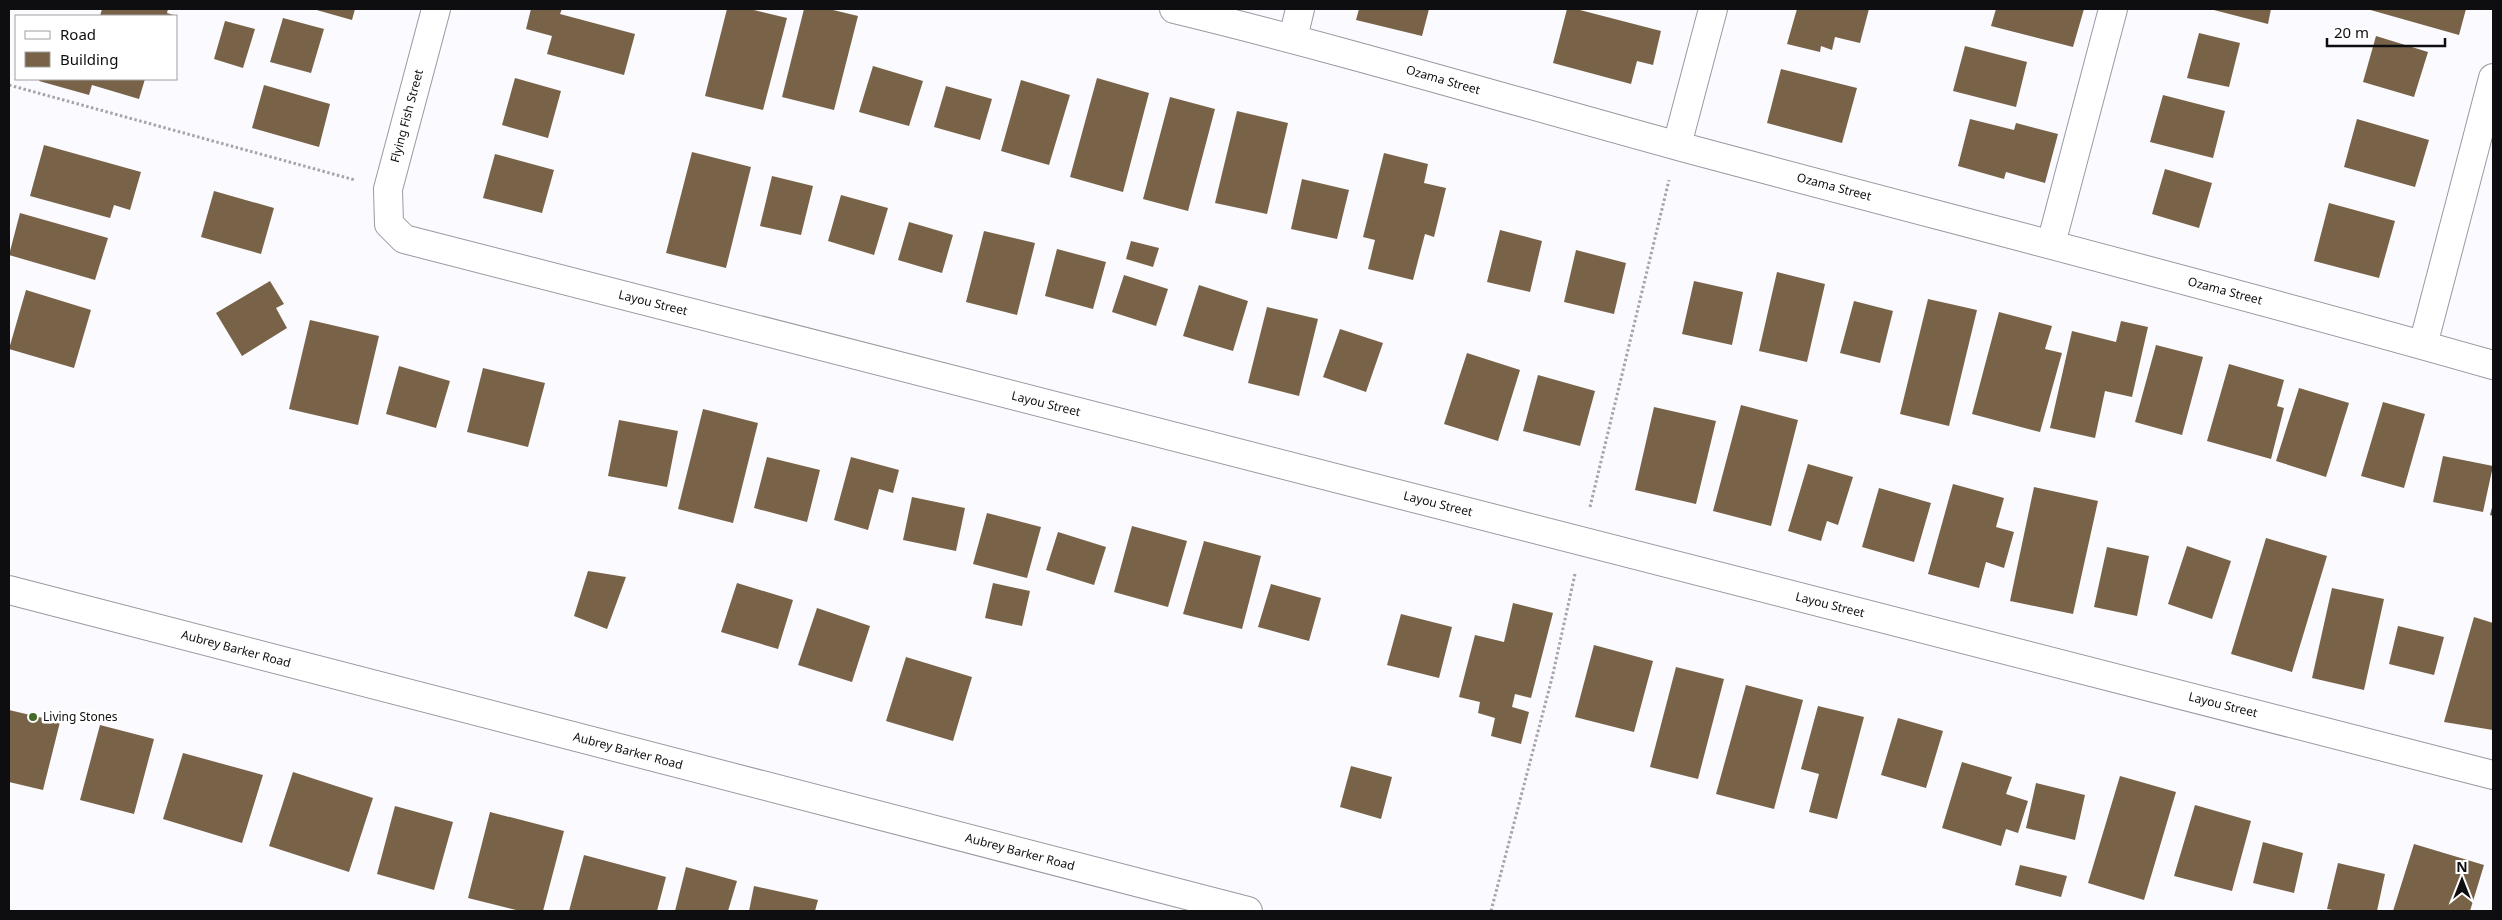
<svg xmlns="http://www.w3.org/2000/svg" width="2502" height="920" font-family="'Noto Sans',sans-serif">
	<rect width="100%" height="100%" fill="#fafaff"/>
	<path fill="#796348" d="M102 9H168L167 13 177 16H100Z
		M313 9H355L352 20Z
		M531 9H562L560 14 635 34 624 75 547 54 552 36 526 29Z
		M727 9H750L787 18 763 110 705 96Z
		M804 9H829L858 16 834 110 782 97Z
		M1359 9H1429L1422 36 1356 20Z
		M1567 9H1576L1661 31 1653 65 1637 61 1631 84 1553 63Z
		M1797 9H1869L1860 43 1835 37 1832 50 1821 46 1820 52 1787 44Z
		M1996 9H2084L2073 47 1991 26Z
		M2210 9H2271L2268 24Z
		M2367 9H2466L2459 35Z
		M283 18 324 29 311 73 270 62Z
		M225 21 255 29 243 68 214 59Z
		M2199 33 2240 43 2229 87 2187 78Z
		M2376 36 2428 52 2414 97 2363 82Z
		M1965 46 2027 62 2016 107 1953 91Z
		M873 66 923 81 909 126 859 112Z
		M1781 69 1857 88 1842 143 1767 123Z
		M515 78 561 91 548 138 502 125Z
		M1097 78 1149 93 1123 192 1070 177Z
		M40 79H145L139 99 92 85 89 95 39 81Z
		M1021 80 1070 95 1049 165 1001 151Z
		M264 85 330 104 319 147 252 128Z
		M946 86 992 99 980 140 934 127Z
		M2163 95 2225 111 2213 158 2150 142Z
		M1170 97 1215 109 1188 211 1143 199Z
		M1237 111 1288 123 1267 214 1215 203Z
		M1970 119 2014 130 2016 123 2058 134 2045 183 2006 172 2004 179 1958 166Z
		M2357 119 2429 140 2415 187 2344 167Z
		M44 145 141 172 130 210 114 205 110 218 30 196Z
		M692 152 751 167 726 268 666 253Z
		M1384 153 1428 164 1424 183 1446 188 1434 237 1425 234 1413 280 1368 269 1375 240 1363 237Z
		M495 154 554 170 542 213 483 198Z
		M2165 169 2212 183 2199 228 2152 214Z
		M772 176 813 186 801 235 760 226Z
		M1302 179 1349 190 1337 239 1291 229Z
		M214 191 274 208 261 254 201 237Z
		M841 195 888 208 874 255 828 241Z
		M2329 203 2395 221 2379 278 2314 261Z
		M20 213 108 238 95 280 9 255Z
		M909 222 953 235 942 273 898 260Z
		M1500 230 1542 241 1530 292 1487 282Z
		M984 231 1035 243 1017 315 966 302Z
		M1131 241 1159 248 1153 267 1126 259Z
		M1057 249 1106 262 1093 309 1045 296Z
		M1576 250 1626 263 1614 314 1564 302Z
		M1777 272 1825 284 1807 362 1759 351Z
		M1124 275 1168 289 1156 326 1112 312Z
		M270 281 284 304 276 308 287 328 242 356 216 313Z
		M1694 281 1743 292 1732 345 1682 334Z
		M1199 285 1248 301 1233 351 1183 336Z
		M26 290 91 310 74 368 9 349Z
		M1928 299 1977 310 1949 426 1900 414Z
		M1854 301 1893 311 1880 363 1840 353Z
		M1267 307 1318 319 1299 396 1248 383Z
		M1999 312 2052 326 2045 349 2062 353 2040 432 1972 414Z
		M310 320 379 336 358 425 289 409Z
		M2121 321 2148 327 2132 397 2105 391 2095 438 2050 428 2072 331 2116 342Z
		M1340 329 1383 343 1366 392 1323 377Z
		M2156 345 2203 357 2182 435 2135 422Z
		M1467 353 1520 370 1498 441 1444 424Z
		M2229 364 2284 380 2277 406 2284 408 2271 459 2207 441Z
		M399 366 450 381 436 428 386 414Z
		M483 368 545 383 528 447 467 432Z
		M1538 375 1595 391 1580 446 1523 431Z
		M2299 388 2349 403 2326 477 2276 461Z
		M2383 402 2425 414 2404 488 2361 476Z
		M1741 405 1798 420 1771 526 1713 511Z
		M1654 407 1716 421 1696 504 1635 490Z
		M703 409 758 423 733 523 678 509Z
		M619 420 678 431 667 487 608 476Z
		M2443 456 2493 466 2483 512 2433 502Z
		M767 457 820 470 807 522 754 508Z
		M851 457 899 470 893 493 879 489 868 530 834 520Z
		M1808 464 1853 477 1838 525 1827 521 1821 541 1788 531Z
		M1953 484 2004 498 1996 527 2014 532 2004 568 1986 562 1979 588 1928 574Z
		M2034 487 2098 501 2073 614 2010 601Z
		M1879 488 1931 503 1914 562 1862 547Z
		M912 497 965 508 956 551 903 540Z
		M2493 504V516L2490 515Z
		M987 513 1041 527 1027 578 973 564Z
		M1132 526 1187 541 1168 607 1114 592Z
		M1058 532 1106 547 1094 585 1046 570Z
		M2266 538 2327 556 2292 672 2231 654Z
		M1204 541 1261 556 1242 629 1183 614Z
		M2187 546 2231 561 2212 619 2168 604Z
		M2107 547 2149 556 2137 616 2094 607Z
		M588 571 626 577 607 629 574 616Z
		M737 583 793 600 778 649 721 632Z
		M993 583 1030 591 1022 626 985 618Z
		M1271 584 1321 598 1309 641 1258 627Z
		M2332 588 2384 599 2364 690 2312 678Z
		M1513 603 1553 613 1531 698 1515 694 1512 707 1529 712 1521 744 1491 736 1495 718 1478 713 1480 702 1459 697 1475 635 1504 642Z
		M817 608 870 626 852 682 798 665Z
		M1401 614 1452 627 1439 678 1387 665Z
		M2474 617 2493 623V730L2444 722Z
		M2398 626 2444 637 2434 675 2389 664Z
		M1594 645 1653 661 1634 732 1575 717Z
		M906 657 972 677 953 741 886 721Z
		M1676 667 1724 679 1698 779 1650 767Z
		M1746 685 1803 700 1774 809 1716 794Z
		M1818 706 1864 717 1837 819 1809 812 1819 774 1801 769Z
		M9 710 60 722 43 790 9 782Z
		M1898 718 1943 731 1926 788 1881 775Z
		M100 725 154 739 134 814 80 800Z
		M183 753 263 775 242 843 163 819Z
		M1962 762 2012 777 2006 794 2028 801 2018 833 2006 829 2001 846 1942 828Z
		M1351 766 1392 777 1381 819 1340 807Z
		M293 772 373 798 349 872 269 846Z
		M2120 776 2176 792 2144 900 2088 883Z
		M2036 783 2085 795 2075 840 2026 828Z
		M2195 805 2251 821 2232 891 2174 876Z
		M395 806 453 822 434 890 377 874Z
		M490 812 564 831 543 911H520L468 898Z
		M2263 842 2303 853 2294 893 2253 883Z
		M2414 844 2484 865 2470 911H2393Z
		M584 855 666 877 657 911H569Z
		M2338 863 2385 874 2377 911H2338L2327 909Z
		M2020 865 2067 876 2061 897 2015 885Z
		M686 867 737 881 728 911H675Z
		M754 886 818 900 815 911H749Z"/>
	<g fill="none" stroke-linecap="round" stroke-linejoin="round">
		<g stroke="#9999a3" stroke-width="30">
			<path id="minor" d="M436 9 388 189 389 224 404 239 2493 775
				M1174 9C1343 50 1510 100 1678 146 1950 219 2223 288 2493 365
				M1293 38 1300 9
				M1677 145 1713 9
				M2051 244 2113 9
				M2423 345 2493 78
				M9 590 1248 911"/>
		</g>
		<path stroke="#a5a5a9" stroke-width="3" stroke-dasharray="2.5 2.5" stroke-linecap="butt" d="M9 85 355 180
			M1590 507 1669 180
			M1491 911 1552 678 1575 574"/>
		<use href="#minor" stroke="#fff" stroke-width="28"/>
	</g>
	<circle fill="#446b27" stroke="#fff" stroke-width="2" cx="33" cy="717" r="5"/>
	<g text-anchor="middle" stroke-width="5" stroke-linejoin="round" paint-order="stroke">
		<g font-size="12" fill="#0e0e11" stroke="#fff">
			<text transform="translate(1443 80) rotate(16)" y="4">Ozama Street</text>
			<text transform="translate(407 116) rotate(-75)" y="4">Flying Fish Street</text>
			<text transform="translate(1834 187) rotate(15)" y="4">Ozama Street</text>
			<text transform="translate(2225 291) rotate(15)" y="4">Ozama Street</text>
			<text transform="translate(653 303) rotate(14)" y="4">Layou Street</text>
			<text transform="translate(1046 404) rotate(14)" y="4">Layou Street</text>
			<text transform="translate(1438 504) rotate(14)" y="4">Layou Street</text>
			<text transform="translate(1830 605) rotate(14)" y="4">Layou Street</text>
			<text transform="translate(236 649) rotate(15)" y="4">Aubrey Barker Road</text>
			<text transform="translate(2223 705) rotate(14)" y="4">Layou Street</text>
			<text transform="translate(628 751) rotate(15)" y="4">Aubrey Barker Road</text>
			<text transform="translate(1020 852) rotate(15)" y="4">Aubrey Barker Road</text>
		</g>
		<g font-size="12" fill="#0e0e11" stroke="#fff" text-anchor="start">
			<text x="43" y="721">Living Stones</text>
		</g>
	</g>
	<rect width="2502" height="920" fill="none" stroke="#0e0e11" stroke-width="20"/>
	<rect x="15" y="15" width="162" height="65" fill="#ffffff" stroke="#9f9fa0"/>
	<rect x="25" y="31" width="25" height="8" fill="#ffffff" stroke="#9f9fa0"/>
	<text x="60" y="40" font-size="15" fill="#0e0e11">Road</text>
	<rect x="25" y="52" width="25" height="15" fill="#796348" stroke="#9f9fa0"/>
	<text x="60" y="65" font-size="15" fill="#0e0e11">Building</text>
	<g transform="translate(2462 880)" stroke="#ffffff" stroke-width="4" paint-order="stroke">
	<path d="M0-4L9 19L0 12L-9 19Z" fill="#0e0e11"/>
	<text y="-8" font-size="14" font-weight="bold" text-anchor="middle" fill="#0e0e11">N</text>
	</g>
	<path d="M2327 38v8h118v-8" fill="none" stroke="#0e0e11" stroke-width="2.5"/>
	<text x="2334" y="38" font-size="15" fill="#0e0e11" stroke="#ffffff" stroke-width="4" paint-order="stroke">20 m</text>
</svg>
